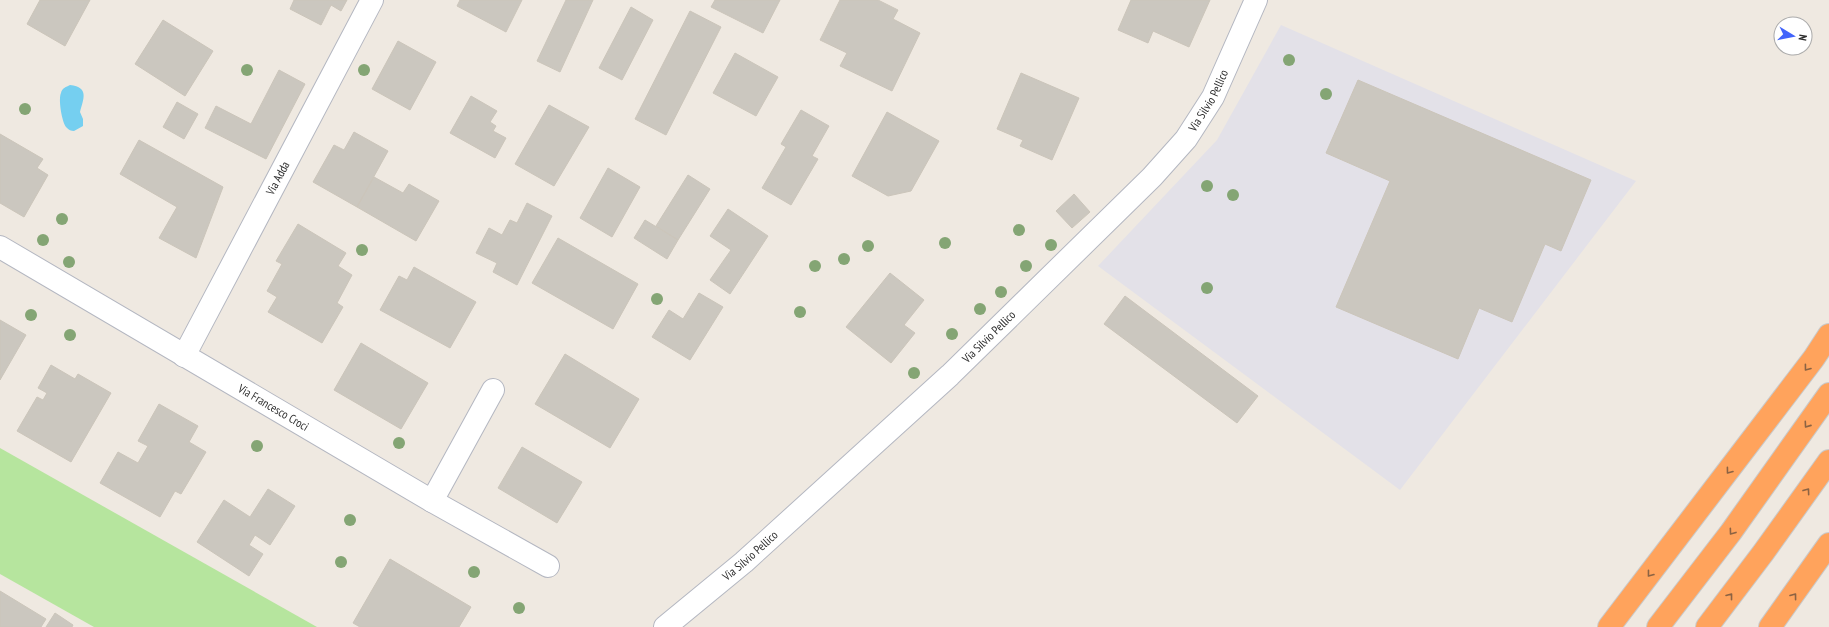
<svg xmlns="http://www.w3.org/2000/svg" width="1829" height="627" font-family="'PT Sans Narrow',sans-serif">
	<rect width="100%" height="100%" fill="#efe9e1"/>
	<path fill="#e3e1e8" d="M1281 25 1636 181 1400 490 1098 266 1217 140Z"/>
	<path fill="#b6e59e" d="M0 448 317 627H94L0 574Z"/>
	<path fill="#75cff0" d="M70 85C90 87 83 100 80 112L83 119V126L74 131C71 131 69 130 66 127 62 122 58 99 61 93 62 88 66 87 70 85Z"/>
	<path fill="#cbc7bf" stroke="#cbc5ba" d="M40 0H90L65 46 27 24Z
		M294 0H347L341 11 331 5 321 25 290 9Z
		M460 0H522L506 32 457 6Z
		M566 0H593L560 72 537 61Z
		M715 0H780L763 33 711 7Z
		M840 0H878L898 10 893 19 920 33 892 91 840 66 847 53 820 40Z
		M1131 0H1210L1189 47 1153 31 1148 43 1118 30Z
		M631 7 653 20 622 80 599 68Z
		M690 11 721 27 666 135 635 119Z
		M163 20 213 51 185 96 135 64Z
		M398 41 436 62 410 110 372 89Z
		M735 53 778 77 756 116 713 93Z
		M279 70 305 84 266 159 205 128 216 106 251 124Z
		M1021 73 1079 98 1052 160 1020 146 1023 140 997 129Z
		M1358 80 1591 180 1561 251 1545 244 1512 322 1479 308 1458 359 1336 307 1390 181 1326 153Z
		M471 96 497 111 490 122 496 126 493 131 506 138 495 158 450 133Z
		M177 102 198 114 184 139 163 127Z
		M549 105 589 127 554 186 515 164Z
		M801 110 829 126 812 156 818 159 791 205 762 188 786 147 781 144Z
		M887 112 939 141 911 191 888 196 852 176Z
		M354 132 388 151 357 207 313 182 334 145 344 150Z
		M0 134 43 159 37 168 48 175 24 217 0 203Z
		M139 140 223 187 196 258 159 238 177 207 120 174Z
		M608 168 640 187 612 237 580 218Z
		M688 175 710 189 678 240 656 226Z
		M374 177 403 193 409 184 439 201 416 241 357 207Z
		M1074 194 1090 212 1072 228 1056 211Z
		M527 203 552 216 517 285 493 272 497 263 476 253 489 228 502 235 510 220 517 223Z
		M728 209 768 236 730 294 710 280 731 250 710 236Z
		M645 220 678 240 667 259 634 238Z
		M298 224 346 253 338 266 352 275 337 303 343 307 322 343 268 312 277 297 267 291 282 264 276 261Z
		M558 238 638 284 613 329 532 283Z
		M414 267 476 302 450 348 380 310 399 276 407 280Z
		M890 273 924 300 904 325 915 333 891 363 846 327Z
		M699 293 723 307 690 360 652 337 669 310 683 319Z
		M1125 296 1258 396 1237 423 1104 324Z
		M0 320 26 335 0 380Z
		M361 343 428 383 401 429 334 390Z
		M565 354 639 399 610 448 535 404Z
		M51 365 75 379 78 374 111 393 71 462 17 431 37 397 43 400 47 393 38 388Z
		M159 404 198 426 189 442 206 452 181 494 175 491 160 517 100 483 118 452 138 463 148 446 138 441Z
		M522 447 582 482 557 523 498 488Z
		M268 489 295 506 270 545 255 535 249 545 263 554 249 576 197 542 224 500 250 517Z
		M390 559 471 607 459 627H360L353 623Z
		M0 591 46 619 41 627H0Z
		M55 613 73 625 72 627H46Z"/>
	<g fill="none" stroke-linecap="round" stroke-linejoin="round">
		<g stroke="#b4b7c1" stroke-width="24">
			<g id="minor">
				<path id="s1" d="M0 247 432 501 548 566"/>
				<path id="s2" d="M184 356 372 0"/>
				<path d="M432 501 493 390"/>
				<path id="s3" d="M665 627 744 562 950 375 1152 177 1186 139 1213 97 1256 0"/>
			</g>
		</g>
		<g stroke="#c9c9c9" stroke-width="24">
			<path id="highway" d="M1609 627 1814 358 1829 335
				M1658 627 1731 532 1829 394
				M1707 627 1763 553 1829 461
				M1770 627 1829 544"/>
		</g>
		<use href="#minor" stroke="#fff" stroke-width="22"/>
		<use href="#highway" stroke="#ffa35c" stroke-width="22"/>
	</g>
	<g fill="#84a574">
		<circle cx="1289" cy="60" r="6"/>
		<circle cx="247" cy="70" r="6"/>
		<circle cx="364" cy="70" r="6"/>
		<circle cx="1326" cy="94" r="6"/>
		<circle cx="25" cy="109" r="6"/>
		<circle cx="1207" cy="186" r="6"/>
		<circle cx="1233" cy="195" r="6"/>
		<circle cx="62" cy="219" r="6"/>
		<circle cx="1019" cy="230" r="6"/>
		<circle cx="43" cy="240" r="6"/>
		<circle cx="945" cy="243" r="6"/>
		<circle cx="1051" cy="245" r="6"/>
		<circle cx="868" cy="246" r="6"/>
		<circle cx="362" cy="250" r="6"/>
		<circle cx="844" cy="259" r="6"/>
		<circle cx="69" cy="262" r="6"/>
		<circle cx="815" cy="266" r="6"/>
		<circle cx="1026" cy="266" r="6"/>
		<circle cx="1207" cy="288" r="6"/>
		<circle cx="1001" cy="292" r="6"/>
		<circle cx="657" cy="299" r="6"/>
		<circle cx="980" cy="309" r="6"/>
		<circle cx="800" cy="312" r="6"/>
		<circle cx="31" cy="315" r="6"/>
		<circle cx="952" cy="334" r="6"/>
		<circle cx="70" cy="335" r="6"/>
		<circle cx="914" cy="373" r="6"/>
		<circle cx="399" cy="443" r="6"/>
		<circle cx="257" cy="446" r="6"/>
		<circle cx="350" cy="520" r="6"/>
		<circle cx="341" cy="562" r="6"/>
		<circle cx="474" cy="572" r="6"/>
		<circle cx="519" cy="608" r="6"/>
	</g>
	<defs><path id="oneway-chevron" d="M-2-3.5L2.5 0L-2 3.5" fill="none" stroke-width="1.6" stroke-linecap="round" stroke-linejoin="round"/></defs>
	<g stroke="#8c6343">
		<use href="#oneway-chevron" transform="translate(1807 368) rotate(127)"/>
		<use href="#oneway-chevron" transform="translate(1807 425) rotate(125)"/>
		<use href="#oneway-chevron" transform="translate(1729 471) rotate(127)"/>
		<use href="#oneway-chevron" transform="translate(1807 491) rotate(-54)"/>
		<use href="#oneway-chevron" transform="translate(1732 532) rotate(126)"/>
		<use href="#oneway-chevron" transform="translate(1650 574) rotate(128)"/>
		<use href="#oneway-chevron" transform="translate(1730 596) rotate(-52)"/>
		<use href="#oneway-chevron" transform="translate(1794 596) rotate(-53)"/>
	</g>
	<g text-anchor="middle" stroke-width="3" stroke-linejoin="round" paint-order="stroke">
		<g font-size="12" fill="#2e2e2e" stroke="#fff">
			<text dy="4" stroke="none"><textPath href="#s3" startOffset="759">Via Silvio Pellico</textPath></text>
			<text dy="4" stroke="none"><textPath href="#s2" startOffset="201">Via Adda</textPath></text>
			<text dy="4" stroke="none"><textPath href="#s3" startOffset="435">Via Silvio Pellico</textPath></text>
			<text dy="4" stroke="none"><textPath href="#s1" startOffset="317">Via Francesco Croci</textPath></text>
			<text dy="4" stroke="none"><textPath href="#s3" startOffset="111">Via Silvio Pellico</textPath></text>
		</g>
	</g>
	<g transform="translate(1793 36) rotate(100)"><circle r="19" fill="#ffffff" stroke="#ababab"/>
	<path d="M0-3L7 15L0 10L-7 15Z" fill="#4264fb"/>
	<text y="-6" font-size="11" font-weight="bold" text-anchor="middle" fill="#2e2e2e">N</text>
	</g>
</svg>
